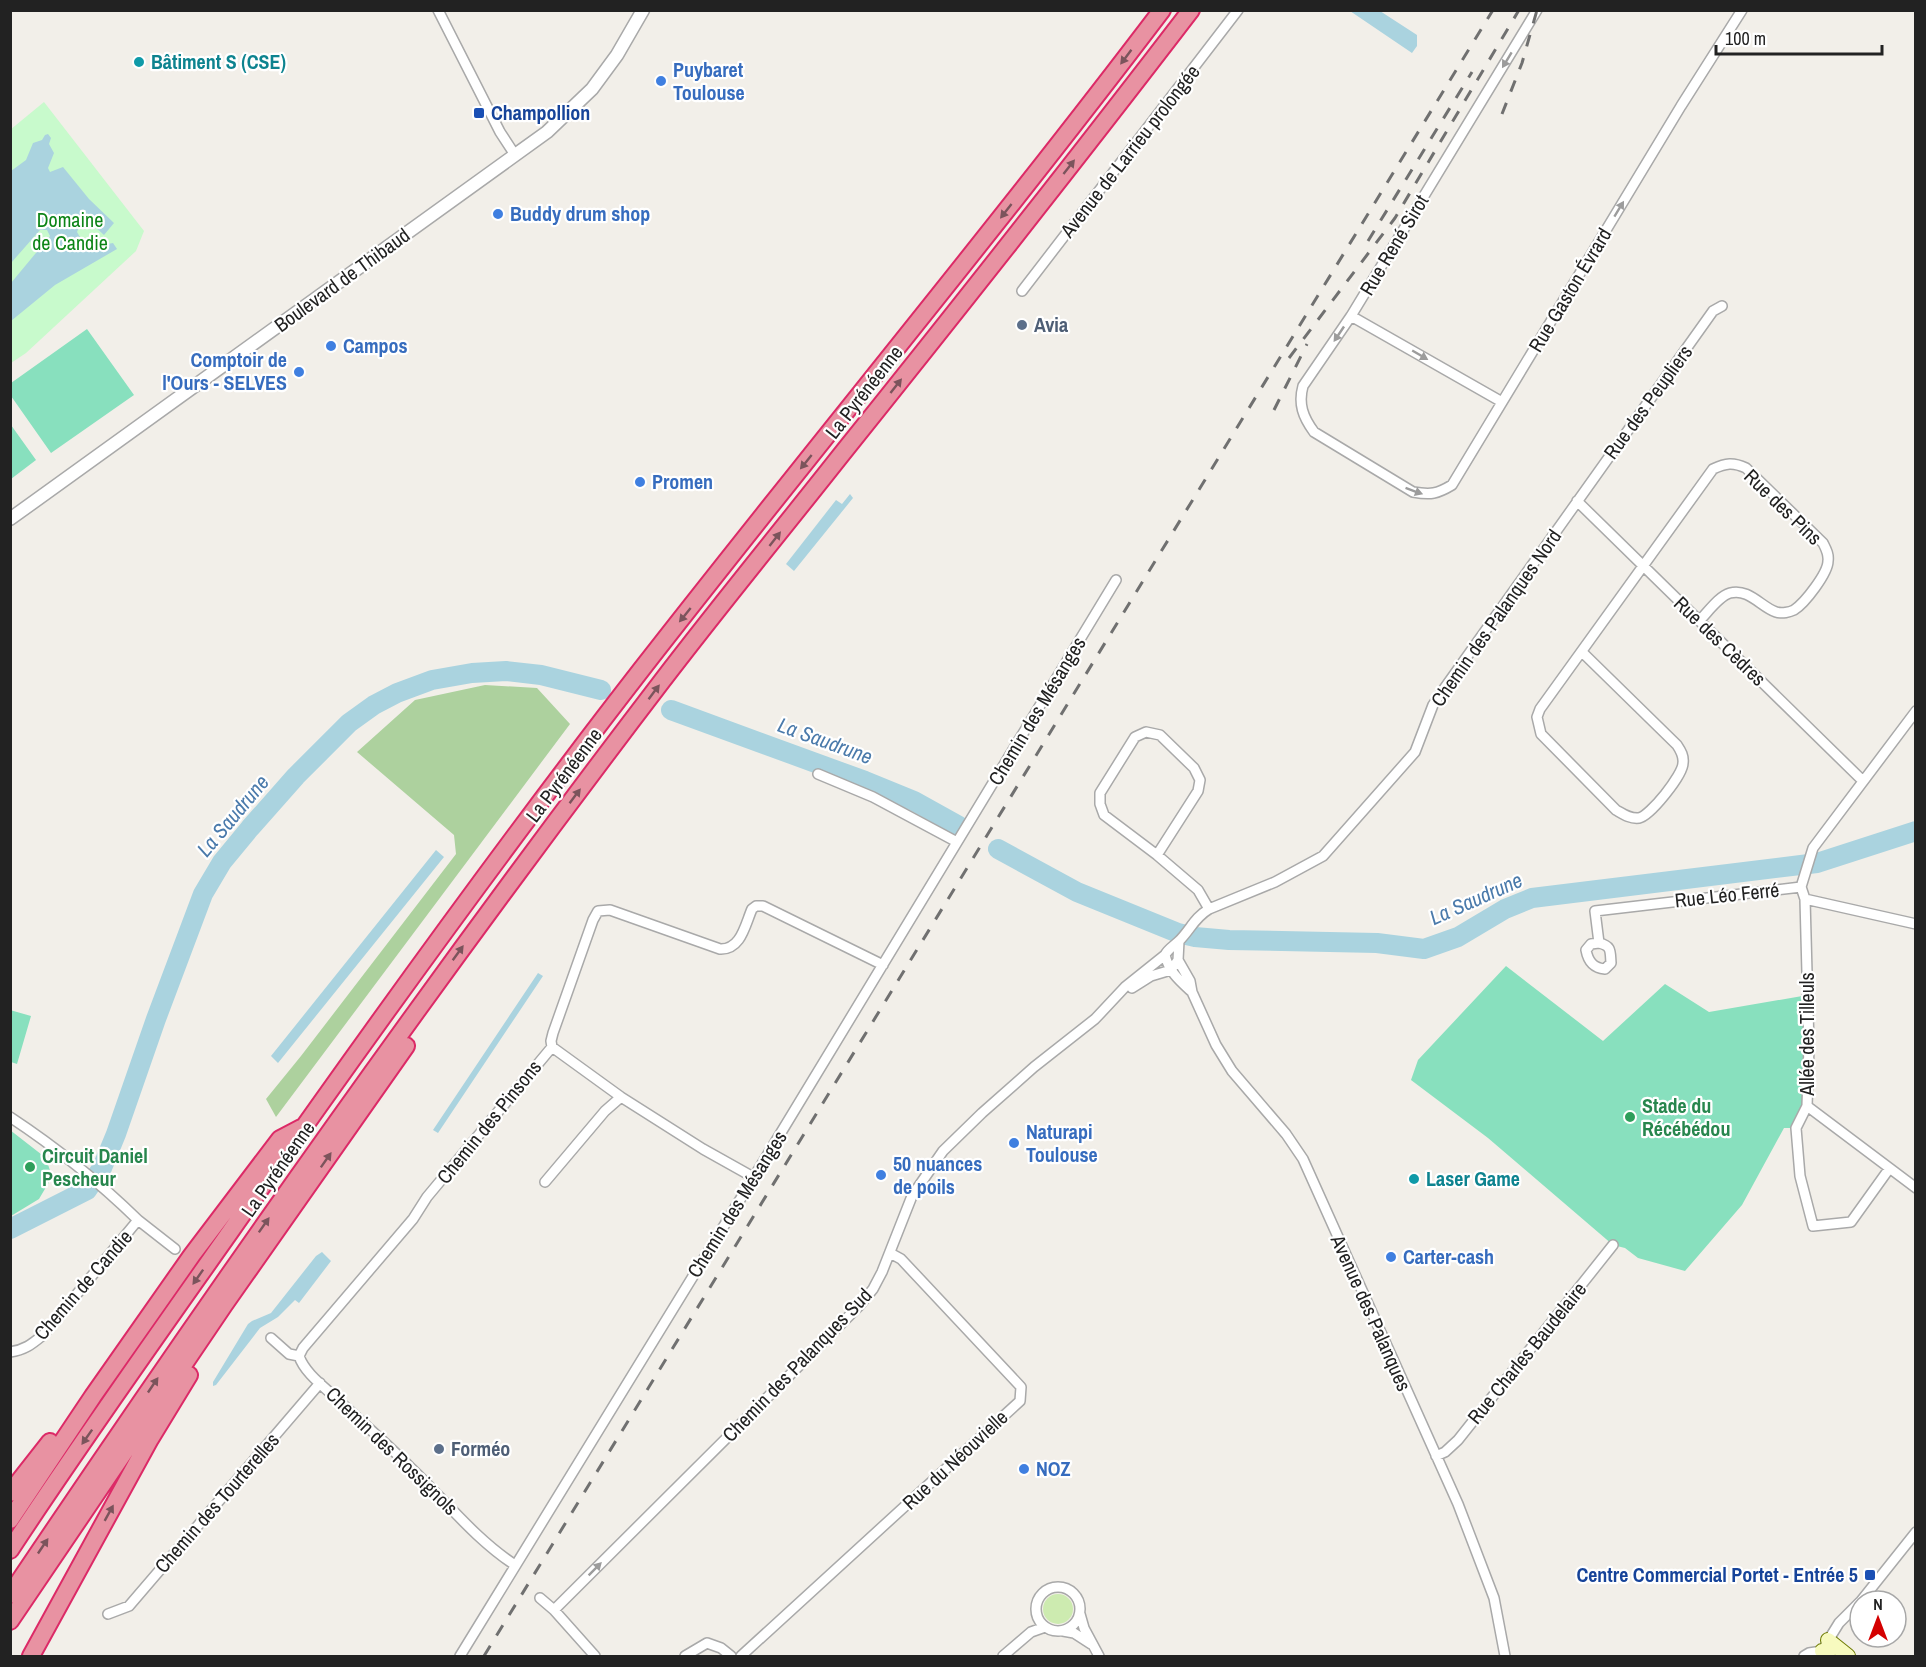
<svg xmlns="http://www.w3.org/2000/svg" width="1926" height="1667" font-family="'Archivo Narrow',sans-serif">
	<rect width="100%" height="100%" fill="#f2efe9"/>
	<path fill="#cdebb0" d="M1043 1609a15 15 0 1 1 30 0a15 15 0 1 1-30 0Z"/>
	<path fill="#add19e" d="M485 685 537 688 570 724 276 1117 266 1099 301 1056 456 854 454 835 357 752 415 700Z"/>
	<path fill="#c8facc" d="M44 102 144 231 136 251 26 353 11 363 10 130Z"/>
	<path fill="#88e0be" d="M87 329 134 395 51 453 11 396V383Z
		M11 425 36 460 11 479H10Z
		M1506 966 1603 1041 1665 984 1709 1012 1808 995 1807 1106 1796 1128H1784L1742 1205 1685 1271 1638 1258 1625 1248 1613 1245 1488 1138 1411 1080 1418 1060Z
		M10 1010 31 1016 17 1064 11 1062Z
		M10 1130 46 1158 52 1177 39 1199 11 1216Z"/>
	<path fill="#aad3df" d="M1350 11H1380L1417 35V46L1412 53Z
		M48 134 51 138 49 144 54 153 48 168 50 172 63 167 89 199 114 223 104 235 93 225 79 227 77 232 84 244 91 247 113 243 117 249 55 285 11 321V283L50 236 47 230H40L11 263V171L26 160 33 143 42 140 45 135Z
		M850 494 853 498 794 571 786 564 836 500 842 504Z
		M436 850 444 857 278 1063 271 1056Z
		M538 973 543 976 438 1133 433 1130Z
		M322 1252 331 1261 299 1303 295 1300 278 1317 260 1328 216 1385 213 1386V1382L248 1324 252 1321 271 1313 316 1256Z"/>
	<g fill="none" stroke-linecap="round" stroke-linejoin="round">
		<path stroke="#aad3df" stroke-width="20" d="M671 710 865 781 914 801 959 826
			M998 849 1077 892 1178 933 1195 937 1229 940 1377 943 1424 949 1458 937 1505 909 1532 898 1817 863 1916 831
			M10 1229 87 1190 102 1168 116 1134 156 1019 203 894 222 862 250 828 296 776 349 723 374 705 397 693 432 680 472 673 506 671 541 675 601 690"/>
		<g stroke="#a9a9a9" stroke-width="12">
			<path id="minor" d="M438 10 500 132 515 155
				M1537 10 1351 316 1303 386C1298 404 1303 417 1314 432L1413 492C1431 495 1437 494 1452 485L1681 106 1742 10
				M1022 291 1238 10
				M1351 316 1502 402
				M1577 501 1863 781
				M1582 652 1677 745C1681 751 1684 756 1683 763 1683 775 1650 816 1639 818 1630 819 1623 814 1616 810L1541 734 1537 717 1540 709 1713 469C1726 463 1733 462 1746 468L1823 543C1826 549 1829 554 1828 561 1828 573 1805 603 1794 610 1790 612 1782 614 1776 612 1761 607 1749 588 1730 593 1719 596 1708 612 1699 621
				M1146 732 1160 735 1194 768 1200 780 1198 791 1157 855 1104 815 1100 804V793L1135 737Z
				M818 774 873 797 957 842
				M1157 855 1198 890 1209 909
				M1801 887 1813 848 1916 711
				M1805 899 1809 1047 1807 1106 1916 1188
				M1599 943C1612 946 1610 951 1611 963L1605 969C1593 968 1588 961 1586 950L1591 944 1599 943 1595 911 1801 887 1805 899 1916 924
				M1165 955C1169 972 1180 981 1192 992
				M1178 960 1190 981 1192 992 1216 1045 1232 1071 1286 1134 1303 1159 1458 1504 1494 1598 1505 1656
				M1132 988 1151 976 1171 970 1178 960 1179 941
				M552 1047 551 1041 553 1033 593 920 598 911 610 910 720 949C741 950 745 925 752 909L756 906H763L883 965
				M1807 1106 1796 1128 1800 1176 1813 1226 1851 1222 1889 1169
				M10 1117C57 1148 98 1181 138 1220L43 1335C32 1344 25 1350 10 1352
				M545 1182 605 1111 621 1097
				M138 1220 175 1249
				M271 1338 289 1354 299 1356C305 1374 326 1388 339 1401 363 1423 387 1444 410 1467 444 1499 475 1539 515 1565
				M299 1356 303 1348 413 1219 427 1197 552 1047 621 1097 703 1149 753 1177
				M1436 1456 1445 1452 1458 1440 1613 1245
				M1036 1609a22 22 0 1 1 44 0a22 22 0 1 1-44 0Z
				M540 1598 554 1610 595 1656
				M1861 1601 1916 1532
				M554 1610 860 1305 873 1289 882 1272 912 1196 943 1151 982 1113 1034 1067 1095 1019 1125 987 1165 955C1168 949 1174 946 1179 941 1191 929 1194 918 1209 909L1275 882 1323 856 1415 752 1433 705 1441 693 1713 311 1722 306
				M108 1614 129 1606 320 1383
				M1080 1614 1084 1628 1099 1656
				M1063 1631 1074 1633 1091 1644
				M1826 1644 1839 1623 1860 1602
				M460 1656 765 1159 1116 580
				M685 1656 707 1643 721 1648 731 1656
				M741 1656 1020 1401 1021 1387 901 1259 890 1253
				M1003 1656 1031 1632 1045 1627
				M1804 1656 1809 1653 1822 1651"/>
		</g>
		<g stroke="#a9a9a9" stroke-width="15">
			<path id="tertiary" d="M10 519 547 132 592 89 617 55 643 10"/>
		</g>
		<g stroke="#707d05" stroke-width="16">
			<path id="secondary" d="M1828 1640 1848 1656
				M1822 1651 1828 1656"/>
		</g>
		<g stroke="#dc2a67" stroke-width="20">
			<path id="motorway" d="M10 1493 50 1442
				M10 1520 93 1396 192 1255 280 1139 301 1128
				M10 1550C81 1442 156 1337 230 1232 363 1042 499 853 641 670 813 449 992 234 1162 10
				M10 1595C219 1284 435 978 662 681 720 605 781 531 841 455 959 308 1076 160 1191 10
				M10 1621 224 1305 406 1046
				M31 1656 150 1439 189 1375"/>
		</g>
		<use href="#minor" stroke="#fff" stroke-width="9"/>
		<use href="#tertiary" stroke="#fff" stroke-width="12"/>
		<use href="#secondary" stroke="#f7fabf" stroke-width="14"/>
		<use href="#motorway" stroke="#e892a2" stroke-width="16"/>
		<path stroke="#707070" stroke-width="3" stroke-dasharray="12 12" stroke-linecap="butt" d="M1502 114 1522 63 1537 10
			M1368 241 1472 72
			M1289 358 1395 218 1519 10
			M1274 410 1307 344
			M484 1656 1493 10"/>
	</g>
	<defs><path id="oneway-solid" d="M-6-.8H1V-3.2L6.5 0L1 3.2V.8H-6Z" transform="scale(1.5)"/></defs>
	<g fill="#7b545c">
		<use href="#oneway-solid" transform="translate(1126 57) rotate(127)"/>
		<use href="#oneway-solid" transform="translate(1069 167) rotate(-52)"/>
		<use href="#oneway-solid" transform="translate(1006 211) rotate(128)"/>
		<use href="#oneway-solid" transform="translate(896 386) rotate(-52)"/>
		<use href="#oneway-solid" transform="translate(806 462) rotate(129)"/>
		<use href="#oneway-solid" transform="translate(775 539) rotate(-52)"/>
		<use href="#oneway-solid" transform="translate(685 615) rotate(129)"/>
		<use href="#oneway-solid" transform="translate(654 692) rotate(-53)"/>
		<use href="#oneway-solid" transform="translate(575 796) rotate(-53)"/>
		<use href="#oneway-solid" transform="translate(458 953) rotate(-54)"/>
		<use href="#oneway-solid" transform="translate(326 1160) rotate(-55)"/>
		<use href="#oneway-solid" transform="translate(264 1225) rotate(-55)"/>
		<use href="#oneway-solid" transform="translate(198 1277) rotate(125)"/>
		<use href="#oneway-solid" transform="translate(153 1385) rotate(-56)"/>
		<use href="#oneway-solid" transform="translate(87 1437) rotate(125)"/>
		<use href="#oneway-solid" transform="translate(109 1513) rotate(-61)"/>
		<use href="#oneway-solid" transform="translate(43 1546) rotate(-56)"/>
	</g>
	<g fill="#9c9c9c">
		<use href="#oneway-solid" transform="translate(1507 60) rotate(121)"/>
		<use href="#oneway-solid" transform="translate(1619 209) rotate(-59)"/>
		<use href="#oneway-solid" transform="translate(1339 334) rotate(124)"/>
		<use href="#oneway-solid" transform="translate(1420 355) rotate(30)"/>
		<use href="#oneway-solid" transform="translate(1414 491) rotate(20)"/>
		<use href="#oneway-solid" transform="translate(595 1569) rotate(-45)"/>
	</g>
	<g fill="#0f9aa8" stroke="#fff" stroke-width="2">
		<circle cx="139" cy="62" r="6"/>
		<circle cx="1414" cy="1179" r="6"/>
	</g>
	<g fill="#3f7fe0" stroke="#fff" stroke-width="2">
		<circle cx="661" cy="81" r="6"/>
		<circle cx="498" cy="214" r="6"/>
		<circle cx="331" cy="346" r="6"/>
		<circle cx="299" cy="372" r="6"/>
		<circle cx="640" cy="482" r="6"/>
		<circle cx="1014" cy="1143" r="6"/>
		<circle cx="881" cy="1175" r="6"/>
		<circle cx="1391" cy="1257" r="6"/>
		<circle cx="1024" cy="1469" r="6"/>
	</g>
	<g fill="#1a4fb4" stroke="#fff" stroke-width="2">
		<rect x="473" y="107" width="12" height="12" rx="3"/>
		<rect x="1864" y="1569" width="12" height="12" rx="3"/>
	</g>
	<g fill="#5c6f8a" stroke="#fff" stroke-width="2">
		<circle cx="1022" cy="325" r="6"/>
		<circle cx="439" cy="1449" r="6"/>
	</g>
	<g fill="#2e9e5b" stroke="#fff" stroke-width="2">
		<circle cx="1630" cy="1117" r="6"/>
		<circle cx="30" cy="1167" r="6"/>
	</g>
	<g text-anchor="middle" stroke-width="4.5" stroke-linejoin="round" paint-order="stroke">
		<g font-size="20" font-weight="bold" fill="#0d838f" stroke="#fff" text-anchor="start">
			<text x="151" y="69">Bâtiment S (CSE)</text>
			<text x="1426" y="1186">Laser Game</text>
		</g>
		<g font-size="20" font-weight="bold" fill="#366cbe" stroke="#fff" text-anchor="start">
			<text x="673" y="77">Puybaret<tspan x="673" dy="23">Toulouse</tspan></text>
			<text x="510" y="221">Buddy drum shop</text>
			<text x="343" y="353">Campos</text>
			<text x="287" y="367" text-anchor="end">Comptoir de<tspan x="287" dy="23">l'Ours - SELVES</tspan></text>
			<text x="652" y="489">Promen</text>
			<text x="1026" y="1139">Naturapi<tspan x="1026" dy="23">Toulouse</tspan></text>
			<text x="893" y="1171">50 nuances<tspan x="893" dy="23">de poils</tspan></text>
			<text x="1403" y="1264">Carter-cash</text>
			<text x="1036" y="1476">NOZ</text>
		</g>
		<g font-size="20" font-weight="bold" fill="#164399" stroke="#fff" text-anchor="start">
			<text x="491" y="120">Champollion</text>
			<text x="1858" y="1582" text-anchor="end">Centre Commercial Portet - Entrée 5</text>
		</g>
		<g font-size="20" fill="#222" stroke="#fff">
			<text transform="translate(1130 151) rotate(-52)" y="7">Avenue de Larrieu prolongée</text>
			<text transform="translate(1394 245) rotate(-59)" y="7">Rue René Sirot</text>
			<text transform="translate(342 280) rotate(-36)" y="7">Boulevard de Thibaud</text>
			<text transform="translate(1570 290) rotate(-59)" y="7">Rue Gaston Évrard</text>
			<text transform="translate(864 392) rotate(-52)" y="7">La Pyrénéenne</text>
			<text transform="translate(1648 402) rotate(-54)" y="7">Rue des Peupliers</text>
			<text transform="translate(1783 507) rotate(44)" y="7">Rue des Pins</text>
			<text transform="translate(1496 618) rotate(-55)" y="7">Chemin des Palanques Nord</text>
			<text transform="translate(1720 641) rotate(44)" y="7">Rue des Cèdres</text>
			<text transform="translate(1037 711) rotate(-59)" y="7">Chemin des Mésanges</text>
			<text transform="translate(564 775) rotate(-53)" y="7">La Pyrénéenne</text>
			<text transform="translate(1727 895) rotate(-6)" y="7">Rue Léo Ferré</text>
			<text transform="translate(1807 1034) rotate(-90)" y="7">Allée des Tilleuls</text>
			<text transform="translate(489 1122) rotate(-51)" y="7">Chemin des Pinsons</text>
			<text transform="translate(278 1169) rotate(-55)" y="7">La Pyrénéenne</text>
			<text transform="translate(737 1204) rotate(-58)" y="7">Chemin des Mésanges</text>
			<text transform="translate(83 1285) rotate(-49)" y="7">Chemin de Candie</text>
			<text transform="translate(1371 1313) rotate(66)" y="7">Avenue des Palanques</text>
			<text transform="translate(1527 1353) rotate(-51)" y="7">Rue Charles Baudelaire</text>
			<text transform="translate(797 1365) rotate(-46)" y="7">Chemin des Palanques Sud</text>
			<text transform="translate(392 1451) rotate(44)" y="7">Chemin des Rossignols</text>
			<text transform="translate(955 1460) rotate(-43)" y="7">Rue du Néouvielle</text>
			<text transform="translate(217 1503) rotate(-49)" y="7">Chemin des Tourterelles</text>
		</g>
		<g font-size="20" fill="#0c8416" stroke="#fff">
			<text x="70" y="227">Domaine<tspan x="70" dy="23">de Candie</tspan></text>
		</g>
		<g font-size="20" font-weight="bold" fill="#4e5e75" stroke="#fff" text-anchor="start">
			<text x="1034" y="332">Avia</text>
			<text x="451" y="1456">Forméo</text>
		</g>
		<g font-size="20" font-weight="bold" fill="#27864d" stroke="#fff" text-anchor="start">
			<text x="1642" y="1113">Stade du<tspan x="1642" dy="23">Récébédou</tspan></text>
			<text x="42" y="1163">Circuit Daniel<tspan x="42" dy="23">Pescheur</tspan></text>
		</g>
		<g font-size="21" font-style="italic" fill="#4a7aab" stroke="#fff">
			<text transform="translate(825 741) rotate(20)" y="7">La Saudrune</text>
			<text transform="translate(233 816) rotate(-50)" y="7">La Saudrune</text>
			<text transform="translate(1476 899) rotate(-24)" y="7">La Saudrune</text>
		</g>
	</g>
	<rect width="1926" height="1667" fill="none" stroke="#222222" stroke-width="24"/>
	<g transform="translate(1878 1619)"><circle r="28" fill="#ffffff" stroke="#a7a7a7" stroke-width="1.5"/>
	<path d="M0-4.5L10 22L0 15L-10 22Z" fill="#d40000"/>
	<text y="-9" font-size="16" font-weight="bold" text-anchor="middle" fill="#222222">N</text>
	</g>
	<path d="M1716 45v9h166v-9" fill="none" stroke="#222222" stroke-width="3"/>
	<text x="1725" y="45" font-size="18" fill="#222222" stroke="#ffffff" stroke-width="4.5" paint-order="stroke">100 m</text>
</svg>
